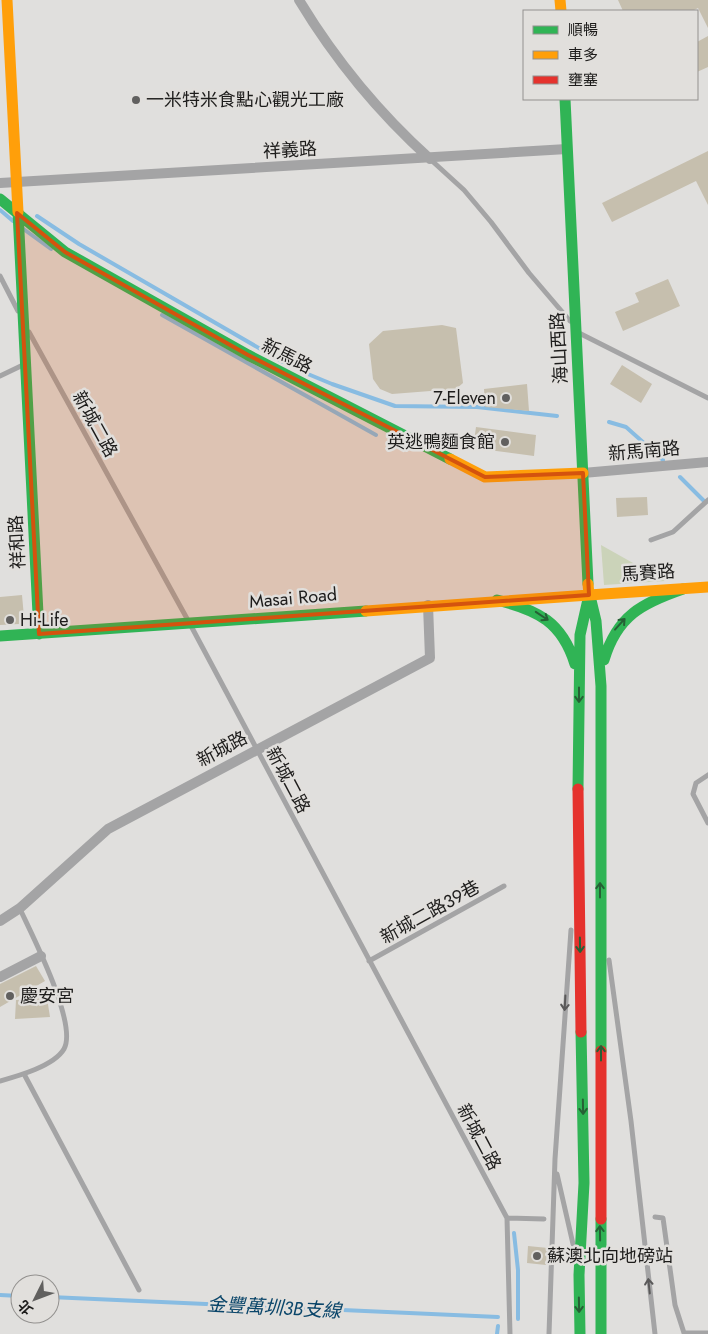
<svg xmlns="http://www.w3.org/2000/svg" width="708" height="1334" font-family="Jost,'Noto Sans TC',sans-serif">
	<rect width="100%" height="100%" fill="#e0dfdd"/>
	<path fill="#cbd3b9" d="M601 545 665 581 604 585Z"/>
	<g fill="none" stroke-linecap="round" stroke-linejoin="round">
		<path stroke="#88bce2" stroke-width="4" d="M0 210 13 221
			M37 216 79 244 283 362
			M22 228 51 249
			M162 315 376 435
			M303 372 332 384 395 406 477 407 557 416
			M609 422 626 427 663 460
			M680 477 704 501
			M514 1233 518 1270V1319
			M0 1295 20 1296
			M50 1297 498 1317
			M497 1334 498 1326"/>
	</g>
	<path fill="#c6bfae" d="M618 0H708V28L698 8 692 11H623Z
		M708 36V67L697 72V42Z
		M708 151V205L696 181 612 222 602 203Z
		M668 279 680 306 623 331 615 312 639 302 635 293Z
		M442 325 456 328 463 383 456 389 392 394 380 389 373 379 369 344 383 331Z
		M622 365 652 384 641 403 610 384Z
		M527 384 529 411 485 407 484 389Z
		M476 427 536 435 534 456 473 448Z
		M647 497 648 515 617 517 616 498Z
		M22 595 24 617 19 624 0 625V597Z
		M36 966 45 981 0 1007V984Z
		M47 998 50 1017 15 1019 16 1000Z
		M528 1246 548 1248 546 1265 527 1263Z"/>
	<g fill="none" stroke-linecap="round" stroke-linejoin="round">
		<path stroke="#a4a4a5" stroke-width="5" d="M430 159 464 190 491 222 529 273 570 321
			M0 276 18 311
			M29 332 190 624 507 1218
			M579 333 708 398
			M0 376 23 365
			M651 540 673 532 708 500
			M708 775 696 783 693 794 708 823
			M609 960 631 1121 655 1334
			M369 961 504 886
			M24 1074 139 1290
			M0 1081C18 1076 54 1066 64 1049 78 1024 32 935 20 909
			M557 1174 573 1244
			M655 1217 663 1218 675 1305 684 1333H708
			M510 1334 507 1218 544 1219
			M549 1334 555 1159 571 930"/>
		<path stroke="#a4a4a5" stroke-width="10" d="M299 0C334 58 379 113 430 159
			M0 183 567 149
			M583 473 708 462
			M0 921 20 908 108 829 430 658 428 605
			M0 977 41 956"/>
		<path stroke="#30b455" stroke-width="11" d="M565 99 588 584
			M0 199 65 252 248 355 450 459
			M18 212 39 634
			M590 596 596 621 601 686V1051
			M497 600C538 610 562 622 575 664
			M0 636 366 611
			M604 660C617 616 642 603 683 589
			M578 789 580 635 589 595
			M601 1219V1334
			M580 1334 579 1275 584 1183 581 1032"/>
		<path stroke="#ff9f0a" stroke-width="11" d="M7 0 18 212
			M560 0 561 11
			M450 459 485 477 583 473
			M589 595 708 587
			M366 611 589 595 588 584"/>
		<path stroke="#e5322d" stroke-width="11" d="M578 789 581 1032
			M601 1051V1219"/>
	</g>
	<defs><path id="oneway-shaft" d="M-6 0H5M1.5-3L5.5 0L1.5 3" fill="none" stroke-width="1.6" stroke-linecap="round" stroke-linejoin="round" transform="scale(1.25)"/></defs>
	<g stroke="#266035">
		<use href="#oneway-shaft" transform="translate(542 616) rotate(34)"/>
		<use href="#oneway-shaft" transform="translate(620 624) rotate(-48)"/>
		<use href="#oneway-shaft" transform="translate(579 695) rotate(90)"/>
		<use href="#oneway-shaft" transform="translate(600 890) rotate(-90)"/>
		<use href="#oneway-shaft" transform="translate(580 945) rotate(89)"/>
		<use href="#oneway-shaft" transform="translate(601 1053) rotate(-90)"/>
		<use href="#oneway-shaft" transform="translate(583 1107) rotate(89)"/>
		<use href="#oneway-shaft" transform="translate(600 1233) rotate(-91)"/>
		<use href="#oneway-shaft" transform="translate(579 1305) rotate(89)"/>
	</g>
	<g stroke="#5a5959">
		<use href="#oneway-shaft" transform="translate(565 1003) rotate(93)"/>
		<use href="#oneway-shaft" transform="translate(649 1286) rotate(-96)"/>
	</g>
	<path fill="#d4530e" fill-opacity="0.2" stroke="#d4530e" stroke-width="4" stroke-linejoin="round" d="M17 213 65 252 248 355 485 477 583 473 589 595 39 634Z"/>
	<g fill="#61605f" stroke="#e1dfdc" stroke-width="2">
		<circle cx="136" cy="100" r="5"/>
		<circle cx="506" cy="398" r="5"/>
		<circle cx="505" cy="442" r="5"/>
		<circle cx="10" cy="620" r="5"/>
		<circle cx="10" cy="996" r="5"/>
		<circle cx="537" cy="1256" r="5"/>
	</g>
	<g text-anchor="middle" stroke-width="5" stroke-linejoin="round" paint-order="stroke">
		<g font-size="18" fill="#1d1c1b" stroke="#e1dfdc" text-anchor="start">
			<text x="146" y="106">一米特米食點心觀光工廠</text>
			<text x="496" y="404" text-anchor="end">7-Eleven</text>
			<text x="495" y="448" text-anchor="end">英逃鴨麵食館</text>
			<text x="20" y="626">Hi-Life</text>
			<text x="20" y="1002">慶安宮</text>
			<text x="547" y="1262">蘇澳北向地磅站</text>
		</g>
		<g font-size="18" fill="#1d1c1b" stroke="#e1dfdc">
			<text transform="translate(290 150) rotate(-3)" y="6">祥義路</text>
			<text transform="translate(559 348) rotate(-93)" y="6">海山西路</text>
			<text transform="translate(287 356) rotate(27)" y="6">新馬路</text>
			<text transform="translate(95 424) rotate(61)" y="6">新城二路</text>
			<text transform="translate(644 451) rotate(-5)" y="6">新馬南路</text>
			<text transform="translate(17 542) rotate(-93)" y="6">祥和路</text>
			<text transform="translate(648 573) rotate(-4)" y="6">馬賽路</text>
			<text transform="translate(293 598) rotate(-5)" y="6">Masai Road</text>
			<text transform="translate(222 749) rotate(-28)" y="6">新城路</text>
			<text transform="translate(288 780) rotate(62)" y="6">新城二路</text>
			<text transform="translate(430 912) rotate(-29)" y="6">新城二路39巷</text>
			<text transform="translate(479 1137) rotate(62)" y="6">新城二路</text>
		</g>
		<g font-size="19" font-style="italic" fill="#0b466a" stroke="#e1dfdc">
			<text transform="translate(274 1307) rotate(3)" y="7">金豐萬圳3B支線</text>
		</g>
	</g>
	<rect x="523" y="10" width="175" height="90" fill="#e1dfdc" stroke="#93918f"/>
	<rect x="533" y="26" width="25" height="8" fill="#30b455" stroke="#93918f"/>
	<text x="568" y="35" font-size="15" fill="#1d1c1b">順暢</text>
	<rect x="533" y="51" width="25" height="8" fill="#ff9f0a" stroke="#93918f"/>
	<text x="568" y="60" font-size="15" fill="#1d1c1b">車多</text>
	<rect x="533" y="76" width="25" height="8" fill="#e5322d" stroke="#93918f"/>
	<text x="568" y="85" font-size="15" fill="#1d1c1b">壅塞</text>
	<g transform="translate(35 1299) rotate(228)"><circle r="24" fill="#e1dfdc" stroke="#93918f"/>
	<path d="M0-4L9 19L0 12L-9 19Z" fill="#61605f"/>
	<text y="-8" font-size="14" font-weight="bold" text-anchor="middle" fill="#1d1c1b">北</text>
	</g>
</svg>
